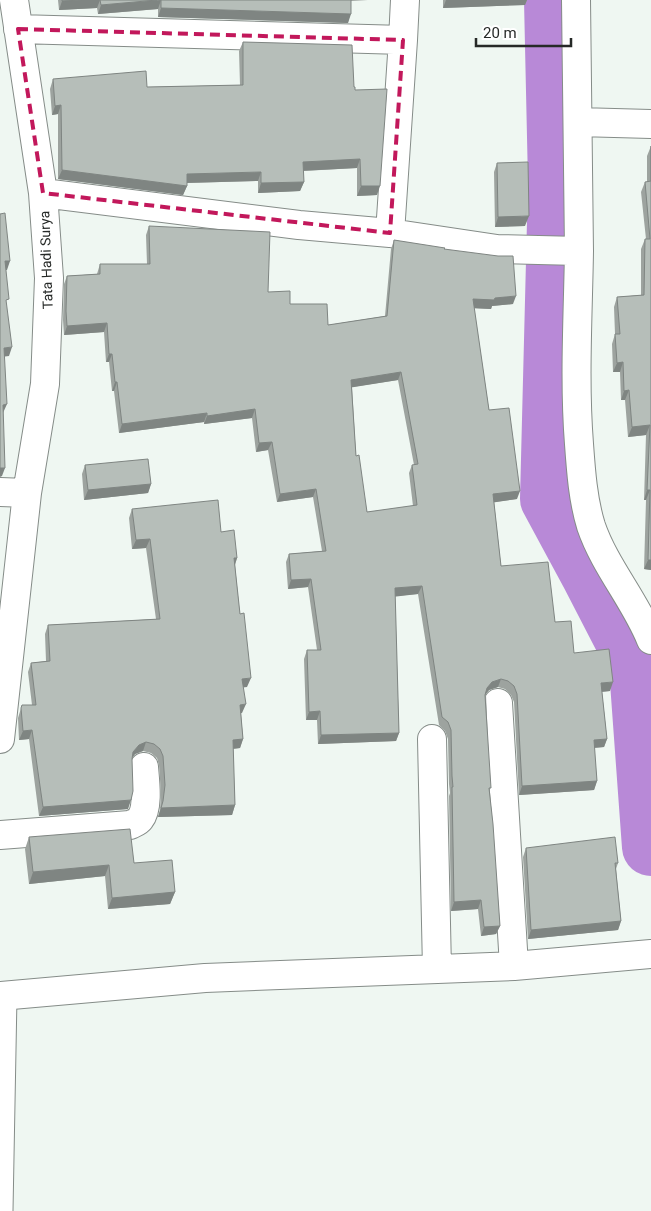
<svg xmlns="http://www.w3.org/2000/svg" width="651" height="1211" font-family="Roboto,sans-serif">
	<rect width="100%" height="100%" fill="#eff7f2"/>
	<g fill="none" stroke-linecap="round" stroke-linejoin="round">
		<path stroke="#b889d7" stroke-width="58" d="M553 0 557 182 549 499 590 575 638 668 651 847"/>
		<g stroke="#858c88" stroke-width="21">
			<path id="service" d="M3 1211 7 996"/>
		</g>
		<g stroke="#858c88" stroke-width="30">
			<path id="minor" d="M576 0 579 251
				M18 29 403 40
				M578 122 651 124
				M43 193 299 225 390 233 497 249 579 251C578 315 574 380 579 444 581 472 583 500 591 526 605 567 635 600 651 640
				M390 233 403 40 405 0
				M0 492 27 493
				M498 703 514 966
				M0 739 27 493 45 384 49 278 43 193 14 0
				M432 739 437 969
				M0 835 130 825C134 823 138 822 140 819 149 808 145 780 144 767
				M0 996 205 978 514 966 651 954"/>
		</g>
		<use href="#service" stroke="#fff" stroke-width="19"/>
		<use href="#minor" stroke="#fff" stroke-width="28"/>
	</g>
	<path fill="#9da39f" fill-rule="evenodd" d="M58 0H368L351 1 348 23 158 17V9L98 14 97 8 59 10Z
		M443 0H527L525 5 443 8Z
		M243 42 354 87 377 195 357 196V168L303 171 304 182 300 191 258 193V181L187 183V186L183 195 58 179V114L52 115 50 89 53 79 147 87 240 85 239 51Z
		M651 146V570L644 569 646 500H644L646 435 628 437 625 400H621L620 372H613L612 344 615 334 614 307 617 297 641 295V249L645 239H646L641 192 645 182H647V156Z
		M497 163 525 226 495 227 494 172Z
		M149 226 328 325 385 316 391 249 394 240 444 249 513 304 492 306 491 309 474 308 489 410 517 499 494 502 501 566 555 622 574 653 610 691 602 692 607 739 604 747 594 748 597 781 594 790 519 795 514 702 511 695 505 689 498 687 489 690 486 694 490 792 500 926 496 934 481 936 478 909 451 911 449 796 450 793 449 784 448 739 445 731 439 725 418 594 395 596 399 733 396 741 318 744 317 720H306L304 659 307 650H317L308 587 288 589 286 562 289 554 322 551 313 497 277 502 268 450 256 452 252 418 204 424V422L119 433 114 391H112L109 362H106L104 332 64 335 63 320 64 284 67 276 97 274 100 264H147L146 235ZM398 380 414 465H412L409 473 413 506 367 512 356 456 352 387Z
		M85 465 151 484 148 493 84 500 82 474Z
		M132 509 221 532 237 558 235 565 247 687H243L242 713H241L243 739 240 748 233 749 235 805 232 815 158 817 160 810 161 794 159 765 157 758 151 753 143 751 135 754 132 758 128 809 39 816 29 739 19 740 18 718 22 705H32L28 672 31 663 46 661 45 634 48 625 156 619 146 548 132 549 129 518Z
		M29 837 134 863 175 892 170 904 108 909 105 876 29 884 25 849Z
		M526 848 618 863 616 869 621 921 618 930 528 939 523 857Z"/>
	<path fill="#7f8582" d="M82 0H100L97 8 59 10 62 1Z
		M161 0 158 9 98 14 101 5Z
		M446 0H527L525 5 443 8Z
		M161 8 351 14 348 23 158 17Z
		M61 105 58 114 52 115 55 106Z
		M360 159 357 168 299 171 303 162Z
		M62 170 187 186 183 195 58 179Z
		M261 172 258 181 183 183 187 174Z
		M304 182 300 191 258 193 261 183Z
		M361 186H380L377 195 357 196Z
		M529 216 525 226 495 227 498 217Z
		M5 261H10L7 270H2Z
		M516 296 513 304 492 306 491 309 469 308 473 299Z
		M107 323 104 332 64 335 67 326Z
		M12 347 9 356 1 357 4 348Z
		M109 354H112L109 362H106Z
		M623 362 620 372H613L617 363Z
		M401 372 398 380 348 388 351 380Z
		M115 382H117L114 391H112Z
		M629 390 625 400H621L624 391Z
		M7 404 3 413V405Z
		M255 409 252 418 204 424 207 416Z
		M207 413 204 422 119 433 122 424Z
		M650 425 646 435 628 437 632 427Z
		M272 442 268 450 256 452 259 443Z
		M0 468H5L2 476 0 477Z
		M151 484 148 493 84 500 88 490Z
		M316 489 313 497 277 502 280 494Z
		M647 490H650L646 500H644Z
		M520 491 517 499 490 503 493 494Z
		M150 539 146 548 132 549 136 540Z
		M234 558H237L234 567Z
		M648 560H651V570L644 569Z
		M311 579 308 587 288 589 291 580Z
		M422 586 418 594 392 597 395 588Z
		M251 678 247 687 239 688 242 679Z
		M501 679 498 687 489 690 484 696 487 688 492 682Z
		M613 682 610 691 598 692 601 683Z
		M246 704 242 713 237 714 240 705Z
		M320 711 317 720H306L309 712Z
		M32 730 29 739 19 740 23 731Z
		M399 733 396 741 318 744 321 735Z
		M243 739 240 748 230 749 233 740Z
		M607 739 604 747 591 748 594 740Z
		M146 742 143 751 135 754 130 761 133 752 139 745Z
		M597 781 594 790 519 795 522 786Z
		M131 800 128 809 39 816 43 807Z
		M235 805 232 815 158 817 161 808Z
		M109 865 105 876 29 884 33 872Z
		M175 892 170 904 108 909 112 898Z
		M481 900 478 909 451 911 454 902Z
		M621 921 618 930 528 939 531 930Z
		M500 926 496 934 481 936 484 927Z"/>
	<path fill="#b6beb9" stroke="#7f8582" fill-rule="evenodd" d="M62 0H82L62 1Z
		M100 0H157L101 5Z
		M161 0H351V14L161 8Z
		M243 42 352 45 354 87H355V90L387 89 380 186H361L360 159 303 162 304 182 261 183V172L187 174V186L62 170 61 105 55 106 53 79 146 71 147 87 243 85Z
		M651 146V560H648L650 490H647L650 425 632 427 629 390 624 391 623 362 617 363 615 334H620L617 297 644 295 645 239H650L645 182 651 181Z
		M528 162 529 216 498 217 497 163Z
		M5 213 10 261H5L9 299 6 300 12 347 4 348 7 404 3 405 5 468H0V214Z
		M149 226 270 232 268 292 290 291V304H327L328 325 387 316 394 240 445 248 444 249 498 256H513L516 296 495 298 494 300 473 299 489 410 509 408 520 491 493 494 501 566 548 562 555 622 571 621 574 653 609 649 613 682 601 683 607 739 594 740 597 781 522 786 517 694 514 686 508 681 501 679 492 682 487 688 485 695 491 788H489L493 824 500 926 484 927 481 900 454 902 452 787H453L452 776 451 730 448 722 442 717 422 586 395 588 399 733 321 735 320 711 309 712 307 650H321L311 579 291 580 289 554 326 551 316 489 280 494 272 442 259 443 255 409 207 416V413L122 424 117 382H115L112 354H109L107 323 67 326 66 311 67 276 100 274V264H150ZM401 372 418 464 412 465 417 505 367 512 359 455 356 456 351 380Z
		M148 459 151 484 88 490 85 465Z
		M218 500 221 532 234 530 237 558H234L240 614 244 613 251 678 242 679 246 704 240 705 243 739 233 740 235 805 161 808 163 801 165 785 163 756 160 749 154 744 146 742 139 745 133 752 132 759 133 791 131 800 43 807 32 730 23 731 21 708 22 705H36L31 663 50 661 48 625 160 619 150 539 136 540 132 509Z
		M130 829 134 863 172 860 175 892 112 898 109 865 33 872 29 837Z
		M615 837 618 863H615L621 921 531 930 526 848Z"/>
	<path fill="none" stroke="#c2185b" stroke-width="4" stroke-dasharray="10 6" stroke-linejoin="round" d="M18 29 403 40 390 233 43 193Z"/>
	<g text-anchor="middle" stroke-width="4.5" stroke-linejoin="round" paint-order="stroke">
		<g font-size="14" fill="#262927" stroke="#fff">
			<text transform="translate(46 260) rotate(-92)" y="5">Tata Hadi Surya</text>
		</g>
	</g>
	<path d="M476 38v8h95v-8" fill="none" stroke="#262927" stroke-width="2.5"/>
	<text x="483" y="38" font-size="15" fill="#262927" stroke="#ffffff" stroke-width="4" paint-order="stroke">20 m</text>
</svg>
